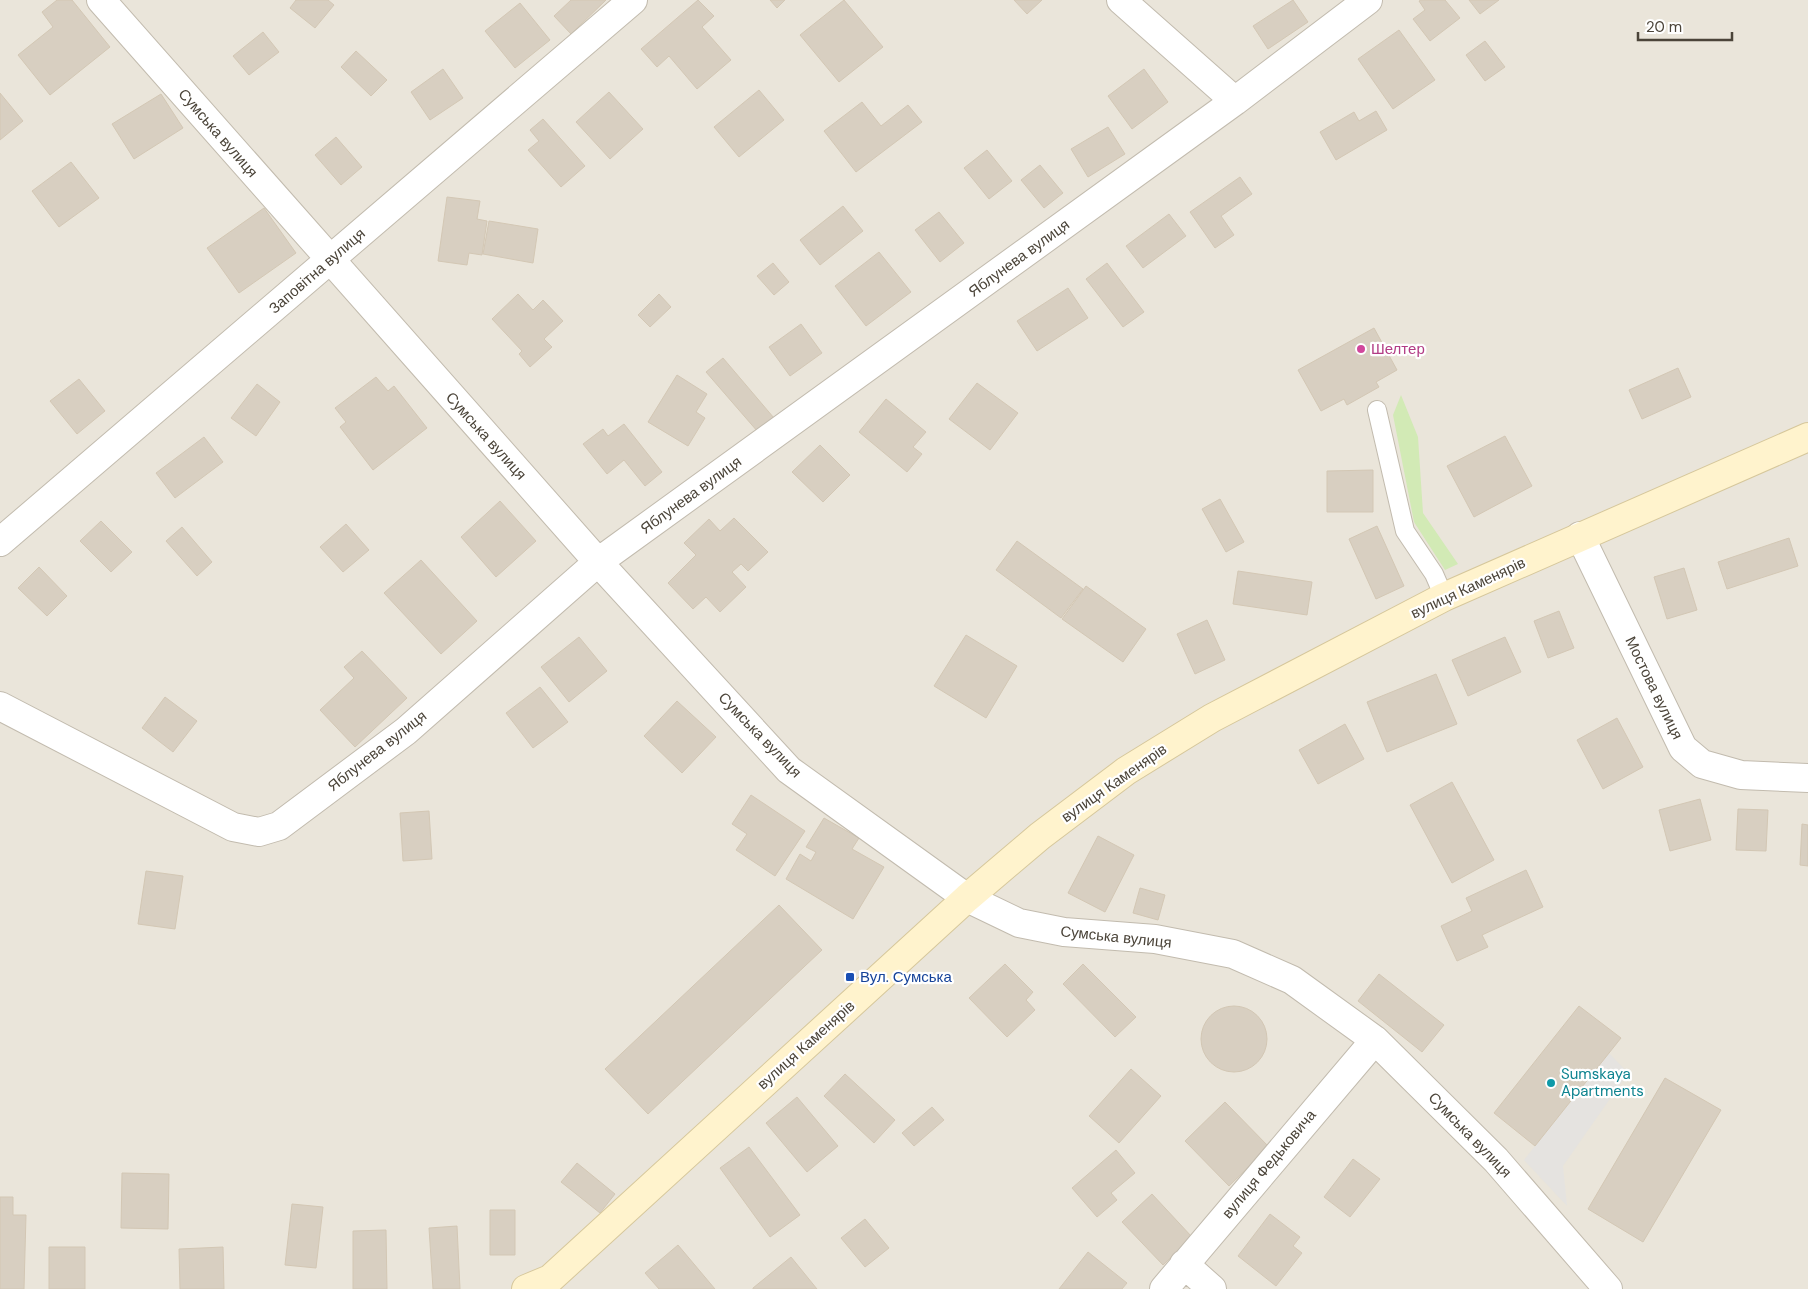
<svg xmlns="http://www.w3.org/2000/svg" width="1808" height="1289" font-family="'DM Sans',sans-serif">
	<rect width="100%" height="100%" fill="#f6f3ec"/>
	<path fill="#eae5da" d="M0 0H1808V1289H0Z"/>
	<path fill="#d2eab5" d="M1401 395 1418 437 1423 513 1458 564 1445 570 1414 522 1393 415Z"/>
	<path fill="#e5e3e0" d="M1609 1053 1628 1073 1563 1166 1567 1206 1524 1160Z"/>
	<path fill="#d8cfc1" stroke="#d3c7b4" d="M57 0H72L110 47 50 95 18 55 53 27 42 12Z
		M296 0H328L334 5 315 28 290 8Z
		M571 0H606L571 34 554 16Z
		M698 0 714 16 702 27 731 60 697 89 669 56 657 67 641 49Z
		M770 0H785L777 8Z
		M844 0 883 47 839 82 800 35Z
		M1014 0H1042L1027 14Z
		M1293 0 1308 22 1268 49 1253 26Z
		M1421 0H1445L1460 18 1430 41 1413 19 1425 10 1419 1Z
		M1469 0H1499L1480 14Z
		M520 3 550 40 515 68 485 31Z
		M1399 30 1435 80 1393 109 1358 59Z
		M263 32 279 52 249 75 233 56Z
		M1485 41 1505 67 1485 81 1466 55Z
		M356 51 387 80 371 96 341 67Z
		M443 69 463 98 430 120 411 92Z
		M1144 69 1168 102 1132 129 1108 96Z
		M759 90 784 120 739 157 714 127Z
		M609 92 643 129 610 159 576 122Z
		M0 93 23 121 0 140Z
		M161 94 183 128 134 159 112 124Z
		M862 102 881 126 908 105 922 122 856 172 824 131Z
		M1376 111 1387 130 1336 160 1320 132 1354 112 1359 121Z
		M543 119 585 166 561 187 528 150 539 141 530 130Z
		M1108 127 1125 154 1088 177 1071 149Z
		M336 137 362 167 341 185 315 155Z
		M987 150 1012 181 989 199 964 168Z
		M71 162 99 198 59 227 32 191Z
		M1040 165 1063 193 1044 208 1021 180Z
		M1240 177 1252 194 1221 216 1234 235 1215 248 1190 212Z
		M447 197 480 201 477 219 487 221 482 255 469 253 467 265 438 261Z
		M843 206 863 231 820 265 800 240Z
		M264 208 296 253 239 293 207 248Z
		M939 212 964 243 940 262 915 230Z
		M1169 214 1186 236 1143 268 1126 246Z
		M489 221 538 229 533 263 483 254Z
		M879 252 911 292 866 326 835 286Z
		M773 263 789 282 774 295 757 276Z
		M1107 263 1144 312 1123 327 1086 279Z
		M1068 288 1088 318 1037 351 1017 321Z
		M518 294 533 310 543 300 563 321 544 339 552 347 530 367 519 354 522 351 492 319Z
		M659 294 671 307 650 327 638 315Z
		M801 324 822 353 790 376 769 347Z
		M1374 328 1397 370 1376 382 1379 387 1347 405 1344 399 1321 411 1298 370Z
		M723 358 774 418 758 432 706 372Z
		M1678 368 1691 397 1642 419 1629 390Z
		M677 375 707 394 696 412 705 418 688 446 648 422Z
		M376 377 388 391 394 386 427 428 373 470 340 427 346 422 335 408Z
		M79 379 105 411 77 434 50 401Z
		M977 383 1018 413 990 450 949 419Z
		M257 384 280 402 256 436 231 418Z
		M886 399 926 432 913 447 922 454 907 472 859 432Z
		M624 424 662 472 645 486 624 460 607 474 583 444 603 429 608 436Z
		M1505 436 1532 486 1474 517 1447 466Z
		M204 437 223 462 175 498 156 473Z
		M820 445 850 475 823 502 792 472Z
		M1373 470V512H1327V471Z
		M1220 499 1244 542 1226 552 1202 509Z
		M500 501 536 541 496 577 461 537Z
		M734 518 768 552 748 571 741 564 732 572 746 587 720 612 706 597 693 609 668 583 696 555 684 543 709 519 720 531Z
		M101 521 132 552 111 572 80 541Z
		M346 524 369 550 343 572 320 547Z
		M1377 526 1404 586 1376 599 1349 539Z
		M182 527 212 562 197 576 166 541Z
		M1789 538 1798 566 1727 589 1718 562Z
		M1017 541 1083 589 1061 618 996 570Z
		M421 560 477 621 441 654 384 593Z
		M39 567 67 596 47 616 18 588Z
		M1684 568 1697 610 1667 619 1654 577Z
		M1238 571 1312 582 1307 615 1233 604Z
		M1086 586 1146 629 1123 662 1062 619Z
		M1559 611 1574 648 1548 658 1534 621Z
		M1207 620 1225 660 1195 674 1177 634Z
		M966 635 1017 666 986 718 934 686Z
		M579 637 607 671 569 702 541 667Z
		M1505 637 1521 672 1468 696 1452 660Z
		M362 651 407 698 355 747 320 710 354 678 344 667Z
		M1436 674 1457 724 1387 752 1367 702Z
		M540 687 568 722 533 748 506 713Z
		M165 697 197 721 173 752 142 728Z
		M677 701 716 737 682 773 644 736Z
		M1617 718 1643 767 1603 789 1577 740Z
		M1345 724 1364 759 1318 784 1299 750Z
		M1452 782 1494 860 1452 883 1410 805Z
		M751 795 805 831 775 876 736 850 747 834 732 824Z
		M1700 799 1711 840 1670 851 1659 810Z
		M1738 809 1768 810 1766 851 1736 850Z
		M429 811 432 859 403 861 400 813Z
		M824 818 859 838 852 849 884 867 853 919 786 879 800 854 811 861 816 852 806 847Z
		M1802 824 1808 825V866L1800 865Z
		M1098 836 1134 855 1105 912 1068 893Z
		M1526 870 1543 907 1482 935 1488 947 1457 961 1441 926 1472 911 1466 898Z
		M146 871 183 876 175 929 138 924Z
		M1140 888 1165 895 1158 920 1133 913Z
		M779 905 822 950 648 1114 605 1069Z
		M1005 964 1033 992 1026 1000 1035 1010 1007 1037 969 998Z
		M1083 964 1136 1017 1115 1037 1063 984Z
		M1379 974 1444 1025 1422 1052 1358 1001Z
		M1579 1006 1621 1038 1535 1146 1494 1113Z
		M1201 1039a33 33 0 1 1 66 0a33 33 0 1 1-66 0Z
		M1131 1069 1161 1096 1119 1143 1089 1116Z
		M845 1074 895 1120 874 1143 824 1096Z
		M1665 1078 1721 1110 1643 1242 1588 1209Z
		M797 1097 838 1146 807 1172 766 1123Z
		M1225 1102 1269 1147 1229 1186 1185 1141Z
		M932 1107 944 1120 914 1146 902 1133Z
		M749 1147 800 1215 770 1237 720 1168Z
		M1116 1150 1135 1173 1111 1193 1117 1200 1097 1217 1072 1188Z
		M1353 1159 1380 1179 1350 1217 1324 1197Z
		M577 1163 615 1194 600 1213 561 1182Z
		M122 1173 169 1174 168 1229 121 1228Z
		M1152 1194 1192 1237 1163 1265 1122 1222Z
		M0 1197H13V1215H26L24 1289H0Z
		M292 1204 323 1207 316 1268 285 1265Z
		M490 1210H515V1255H490Z
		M1270 1214 1300 1237 1293 1246 1302 1253 1276 1286 1238 1256Z
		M865 1219 889 1248 865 1267 841 1238Z
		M457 1226 460 1289H433L429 1228Z
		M386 1230 387 1289H353V1231Z
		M678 1245 715 1289H659L645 1273Z
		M49 1247H85V1289H49Z
		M223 1247 224 1289H180L179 1249Z
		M1088 1252 1127 1283 1122 1289H1059Z
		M791 1257 817 1289H753V1288Z"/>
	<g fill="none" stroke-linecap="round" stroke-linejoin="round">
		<g stroke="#c2bbae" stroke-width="20">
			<path id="lane" d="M1377 410 1405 531 1434 574 1444 597"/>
		</g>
		<g stroke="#c2bbae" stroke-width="30">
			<path id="street" d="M101 0 598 562 789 770 967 898 1019 923 1064 932 1155 939 1233 954 1292 980 1375 1040 1496 1160 1608 1289
				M1121 0 1235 101
				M1580 536 1683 748 1702 764 1741 775 1808 778
				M0 542 633 0
				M0 706 233 827 259 832 279 826 406 731 598 562 1235 101 1368 0
				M1184 1264 1212 1289
				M1164 1289 1375 1040"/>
		</g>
		<g stroke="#d6c79b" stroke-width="30">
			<path id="secondary" d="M526 1289 550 1279 967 898 1040 836 1126 771 1212 718 1444 597 1808 437"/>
		</g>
		<use href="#lane" stroke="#fff" stroke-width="18"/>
		<use href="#street" stroke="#fff" stroke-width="28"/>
		<use href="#secondary" stroke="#fff3cd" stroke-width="28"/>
	</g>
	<circle fill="#d1479c" stroke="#fff" stroke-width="2" cx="1361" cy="349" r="5"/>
	<rect fill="#1a4fb4" stroke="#fff" stroke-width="2" x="845" y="972" width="10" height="10" rx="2.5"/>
	<circle fill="#0f9aa8" stroke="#fff" stroke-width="2" cx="1551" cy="1083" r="5"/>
	<g text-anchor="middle" stroke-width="4.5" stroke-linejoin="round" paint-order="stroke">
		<g font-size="15" fill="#4b4439" stroke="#fff">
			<text transform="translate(218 133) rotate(49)" y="5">Сумська вулиця</text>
			<text transform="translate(1019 258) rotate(-36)" y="5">Яблунева вулиця</text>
			<text transform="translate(317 271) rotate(-41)" y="5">Заповітна вулиця</text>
			<text transform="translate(486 436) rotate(48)" y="5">Сумська вулиця</text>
			<text transform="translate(691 495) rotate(-36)" y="5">Яблунева вулиця</text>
			<text transform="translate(1468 588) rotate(-25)" y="5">вулиця Каменярів</text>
			<text transform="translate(1654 688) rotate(64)" y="5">Мостова вулиця</text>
			<text transform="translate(760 735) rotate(46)" y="5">Сумська вулиця</text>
			<text transform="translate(377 751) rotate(-38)" y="5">Яблунева вулиця</text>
			<text transform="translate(1114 783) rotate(-35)" y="5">вулиця Каменярів</text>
			<text transform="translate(1116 937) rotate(6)" y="5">Сумська вулиця</text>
			<text transform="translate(806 1045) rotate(-42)" y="5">вулиця Каменярів</text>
			<text transform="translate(1470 1135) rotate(46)" y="5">Сумська вулиця</text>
			<text transform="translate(1269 1164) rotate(-50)" y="5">вулиця Федьковича</text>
		</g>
		<g font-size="15" fill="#b23c85" stroke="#fff" text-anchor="start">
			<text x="1371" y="354">Шелтер</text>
		</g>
		<g font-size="15" fill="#164399" stroke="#fff" text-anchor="start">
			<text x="860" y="982">Вул. Сумська</text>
		</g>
		<g font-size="15" fill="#0d838f" stroke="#fff" text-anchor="start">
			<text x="1561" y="1079">Sumskaya<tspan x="1561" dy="17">Apartments</tspan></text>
		</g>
	</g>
	<path d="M1638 32v8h94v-8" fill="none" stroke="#4b4439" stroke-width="2.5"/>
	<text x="1646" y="32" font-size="15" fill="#4b4439" stroke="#ffffff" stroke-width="4" paint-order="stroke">20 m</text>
</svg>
